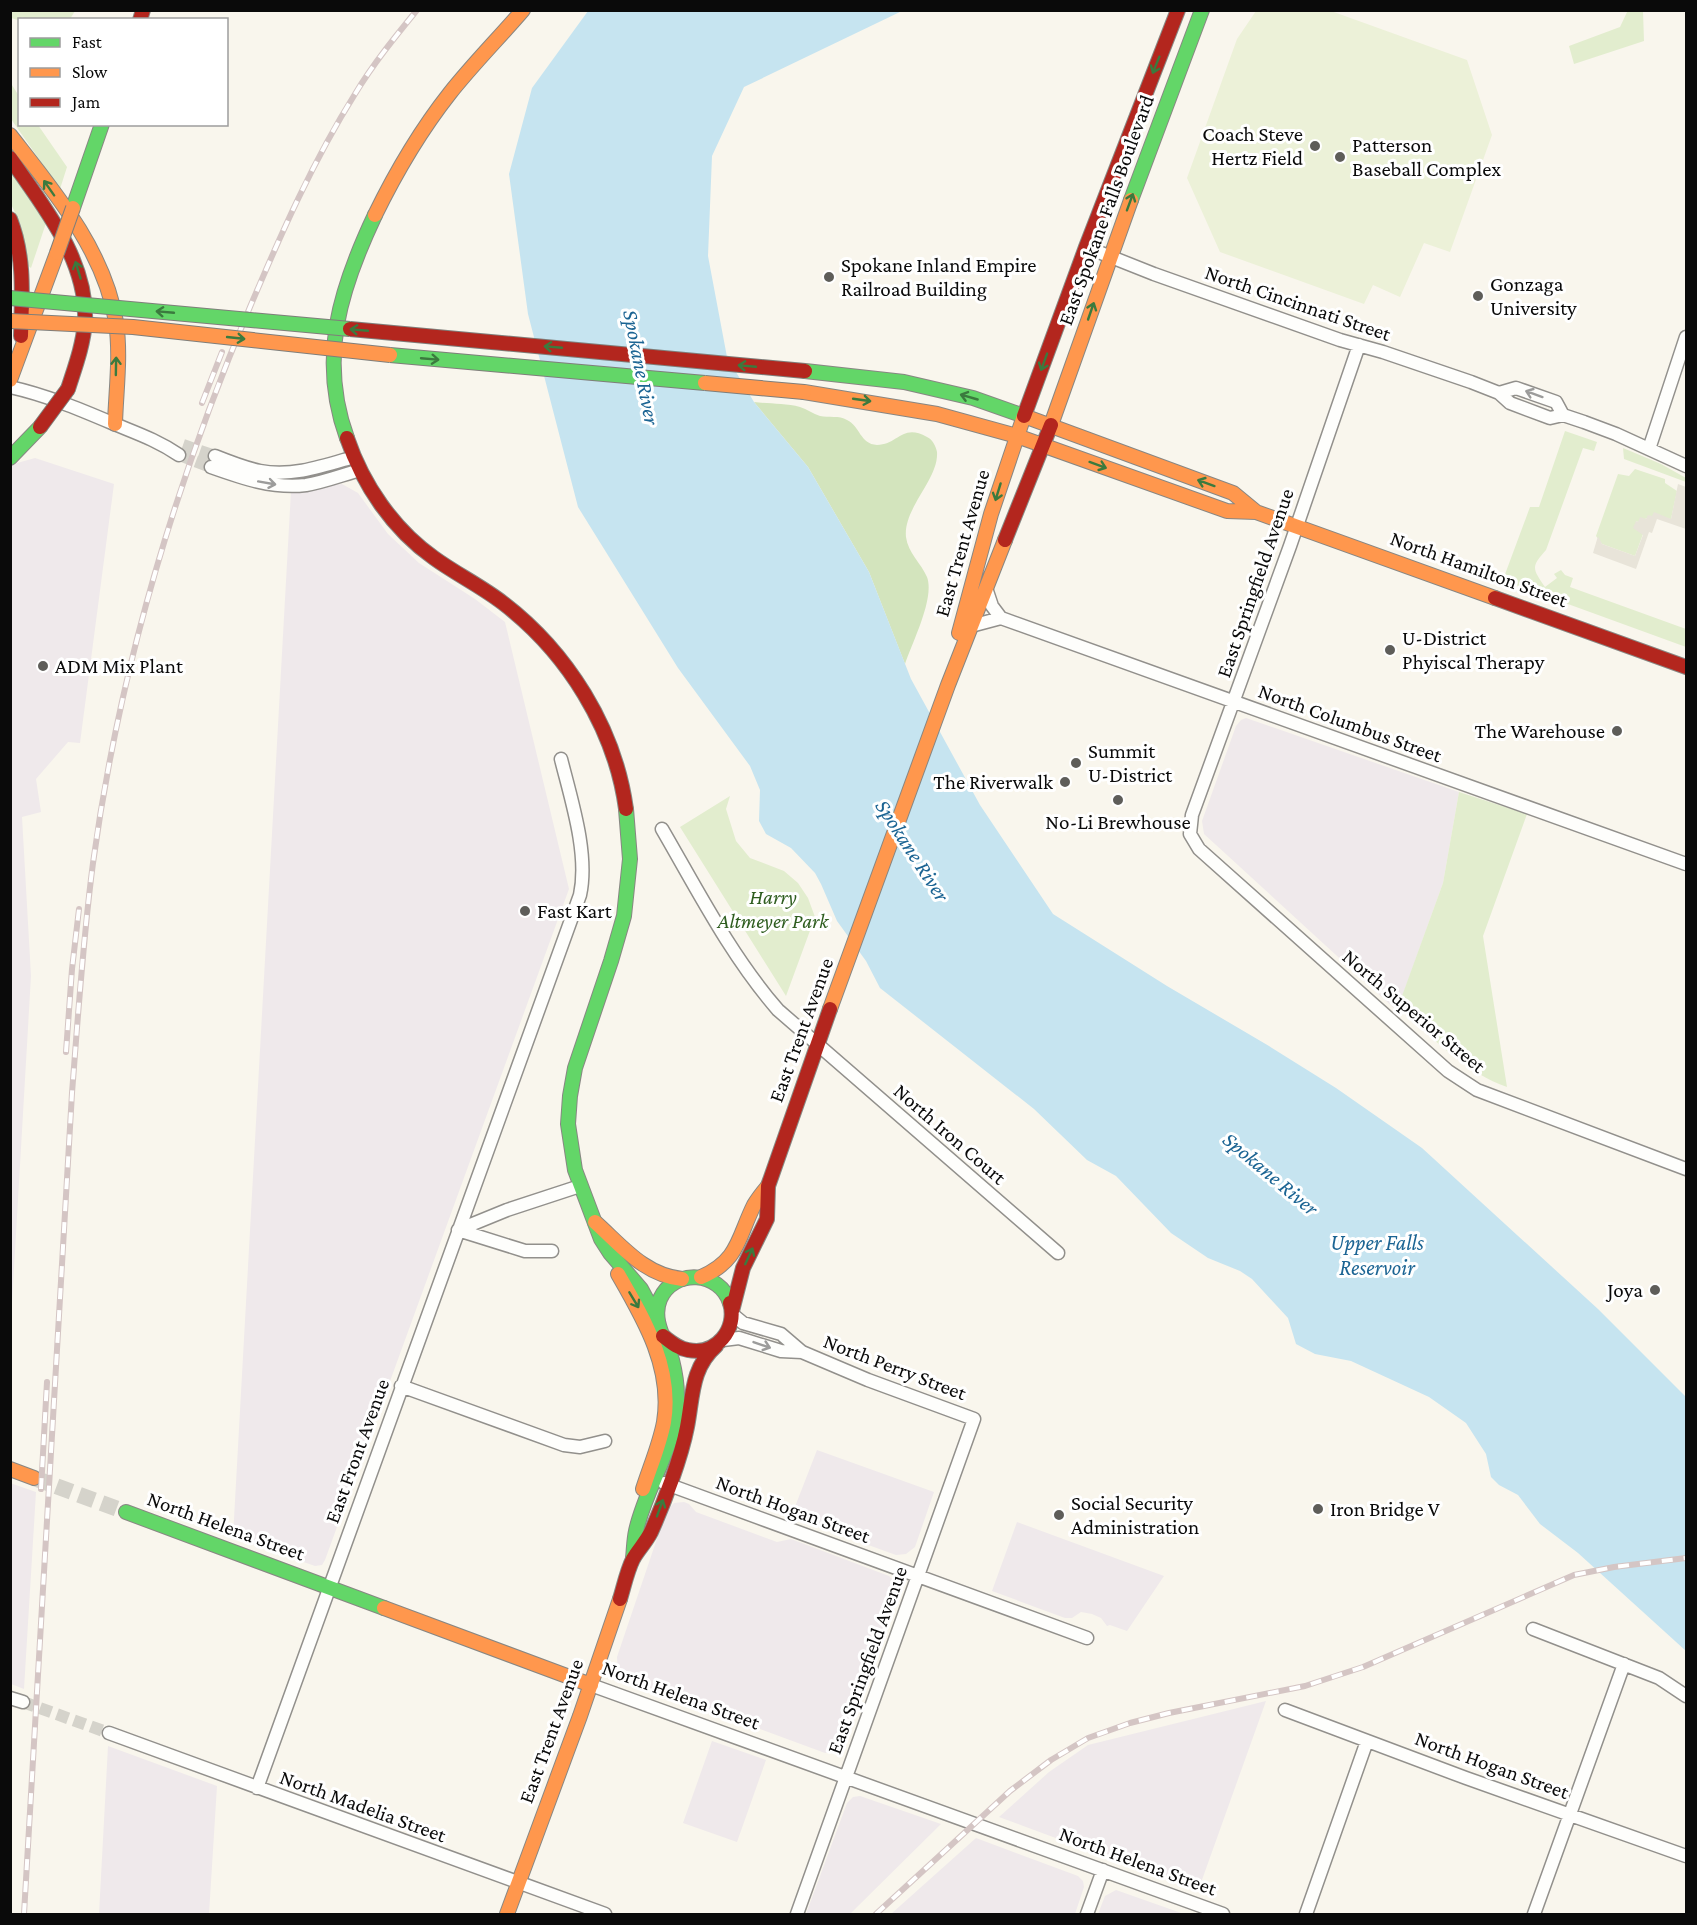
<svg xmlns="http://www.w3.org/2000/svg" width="1697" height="1925" font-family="'Crimson Pro',serif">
	<rect width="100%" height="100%" fill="#f9f6ed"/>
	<path fill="#efe9eb" d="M35 458 114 484 80 743 68 742 36 779 41 812 22 817 31 976 11 1320 10 465Z
		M342 484 358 493 388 534 419 563 475 599 505 622 569 889 325 1560 322 1565 315 1566 233 1537 291 491 310 490 331 485Z
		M1246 718 1459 792 1443 883 1397 1011 1204 834 1202 821 1236 726 1241 720Z
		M817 1450 934 1492 915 1547 906 1554 896 1555 791 1517Z
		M10 1483 36 1492 24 1689 11 1684Z
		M684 1502 689 1504 696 1512 777 1542 791 1539 889 1576 896 1583 897 1595 844 1745 835 1752 825 1753 627 1680 618 1671 617 1657 666 1512 674 1503Z
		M1017 1522 1164 1576 1127 1631 1110 1625 1107 1626 1101 1618 1092 1614 1081 1612 1072 1618H1065L992 1591Z
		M1266 1701 1198 1891 999 1817 1049 1772 1088 1745Z
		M712 1741 766 1760 737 1842 683 1823Z
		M108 1746 217 1786 209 1914H99Z
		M860 1796 941 1824 850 1914H806L847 1803 853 1797Z
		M976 1838 1078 1876 1083 1881 1084 1887 1075 1914H891Z
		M1116 1890 1184 1914H1098L1105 1896Z"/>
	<path fill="#e2edce" d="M11 10H75V11L70 19 30 20 22 17 18 20 11 18Z
		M1628 10 1643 11 1644 41 1574 64 1569 46 1620 27Z
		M10 82 19 96 20 124 38 125 67 167 60 189 11 119Z
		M10 170 46 223 31 268 27 265 21 225 11 204Z
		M1565 431 1597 442 1594 451 1583 448 1546 550C1531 567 1532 568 1545 587L1557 578 1554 574 1561 570 1565 575 1573 578 1570 587 1686 629V647L1505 581 1504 577 1530 507H1539Z
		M1623 448 1661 464 1686 478V482L1624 459Z
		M1635 469 1665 479V483L1677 491 1671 519 1652 516 1638 522 1636 521 1637 530 1643 534 1635 556 1602 544 1596 536 1618 474 1629 476Z
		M1459 792 1527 814 1483 936 1507 1087C1464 1072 1432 1037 1398 1007L1443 883Z
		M730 796 726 809 736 841 750 858 784 871 798 883 808 898 815 917 786 996 680 827Z"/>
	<path fill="#d3e4bd" d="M754 402C769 404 785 403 800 407 807 409 813 414 820 416 829 418 839 415 847 420 860 426 860 444 877 445 898 445 902 423 927 437 932 439 936 446 937 452 939 479 903 508 906 537 908 553 921 563 927 577 935 598 912 643 905 664L869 572 808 467Z"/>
	<path fill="#ecf1d8" d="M1256 11H1331L1467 60 1492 135 1450 252 1424 243 1400 297 1373 285 1364 304 1220 252 1187 178 1237 39Z"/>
	<path fill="#e8e4d9" d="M1678 484 1686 487V529L1657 519 1652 533 1649 532 1636 569 1593 553 1598 536 1602 544 1635 556 1643 535 1633 528 1636 521 1638 522 1640 517 1646 519 1648 515 1652 516 1654 512 1671 519Z"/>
	<path fill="#c6e4f0" d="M588 11H902L744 87 712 156 708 256 727 357 754 402 808 467 869 572 911 679 980 805 1053 914 1167 986 1269 1046 1336 1088 1422 1148 1598 1309 1686 1397V1651L1578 1553 1540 1524 1518 1495 1499 1485 1491 1477 1486 1454 1466 1423 1429 1397 1351 1361 1315 1354 1296 1344 1288 1318 1252 1279 1240 1271 1208 1258 1171 1233 1116 1176 1087 1160 1034 1109 880 988 866 961 837 921 821 884 815 873 791 848 766 834 759 821 760 790 750 766 678 668 578 507 528 314 509 174 532 88Z"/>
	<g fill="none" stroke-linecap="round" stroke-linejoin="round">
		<path stroke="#d5d3cb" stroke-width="12" stroke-dasharray="12 6" stroke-linecap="butt" d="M183 445 215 456
			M179 455 211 467
			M23 1702 109 1733"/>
		<path stroke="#d5d3cb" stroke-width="16" stroke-dasharray="16 8" stroke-linecap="butt" d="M34 1478 126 1512"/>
		<g stroke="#92908c" stroke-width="15">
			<path id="street" d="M1086 247 1154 274 1340 340 1383 352 1471 382 1499 393 1510 403 1550 418 1563 415 1584 422 1616 434 1686 466
				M1359 345 1290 546 1192 815 1190 834 1199 849 1448 1071 1477 1090 1686 1169
				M10 387C46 395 79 409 112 423 136 433 157 440 179 455
				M1499 393 1516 388 1556 402 1563 415
				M1649 449 1686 337
				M215 456C230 462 245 468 260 471 293 477 323 466 354 457
				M211 467C242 478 273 489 306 485 324 482 342 475 360 470
				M986 588 992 606 1001 618
				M971 626 1001 618 1686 864
				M662 829C698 891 731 956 778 1010L1058 1253
				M458 1230 507 1210 580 1186
				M458 1230 525 1251H552
				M732 1314 743 1323 781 1334 802 1352 868 1380 974 1419 797 1914
				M723 1340 739 1338 781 1351 802 1352
				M401 1386 564 1445 580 1447 605 1441
				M664 1483 1087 1638
				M1533 1629 1659 1678 1686 1696
				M591 1685 1223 1914
				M10 1698 23 1702
				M1285 1710 1466 1778 1686 1856
				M109 1733 605 1914
				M257 1788 580 895C589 854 571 799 561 759
				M1087 1914 1103 1870
				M1306 1914 1367 1741
				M1534 1914 1624 1664"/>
		</g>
		<g stroke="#888783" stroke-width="16">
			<path id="fast" d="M1131 200 1202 10
				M73 208 102 124
				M805 371 904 382 973 398 1024 416
				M347 438C318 358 340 289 375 215
				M10 458 40 427
				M626 809 630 859 624 916 611 961 575 1068 570 1096 568 1124 575 1170 601 1239 610 1253 641 1289 657 1319
				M126 1512 384 1608
				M633 1558C634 1549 634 1540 636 1531 646 1485 678 1444 677 1396 677 1384 675 1372 672 1360 666 1341 651 1320 660 1299 674 1268 720 1271 730 1303"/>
		</g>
		<g stroke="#888783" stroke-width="16">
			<path id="slow" d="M10 135C53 190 105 251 116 322 121 356 116 390 115 424
				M375 215C396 172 420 131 450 93 473 64 499 38 523 10
				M10 380 57 253
				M804 392 937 414 1017 436
				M1051 425 1131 200
				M1017 436 1227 511 1256 512 1495 598
				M959 633 991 514 1024 416 1233 493 1256 512
				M830 1009 948 685 1005 540
				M595 1222C622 1246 644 1275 682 1279
				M618 1274C644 1319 673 1368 664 1422 660 1444 650 1467 643 1489
				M701 1277C739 1261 738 1237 754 1205 758 1198 763 1192 768 1186
				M10 1469 34 1478
				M384 1608 591 1685
				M507 1914 580 1716 620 1599"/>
		</g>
		<g stroke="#888783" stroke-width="16">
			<path id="jam" d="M140 20 143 10
				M10 158C43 206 88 260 85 322 83 346 75 367 68 389
				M10 219C25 257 22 296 21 336
				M1024 416 1086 247 1178 10
				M347 438C363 485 393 529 434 558 456 574 481 586 503 603 567 652 615 728 626 809
				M1005 540 1051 425
				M1495 598 1686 667
				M732 1311 743 1268 767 1219 768 1186 830 1009
				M663 1336C671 1342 677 1348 688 1350 716 1356 738 1329 730 1303
				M620 1599C624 1586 627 1571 633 1559 638 1550 646 1542 651 1532 664 1503 681 1458 687 1427 693 1396 691 1368 716 1346"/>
		</g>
		<use href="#street" stroke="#fefefc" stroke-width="12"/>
		<use href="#fast" stroke="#63d668" stroke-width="14"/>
		<use href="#slow" stroke="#ff974d" stroke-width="14"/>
		<use href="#jam" stroke="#b3261e" stroke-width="14"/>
		<g stroke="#d4c5c4" stroke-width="6">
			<path id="rail" d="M202 403 222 352
				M66 1052 72 969 79 909
				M41 1489 47 1382
				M24 1914 72 1093C78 1016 83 939 93 863 119 672 175 484 250 307 281 234 313 161 355 94 373 64 395 37 417 10
				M876 1914 1010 1791 1051 1760 1088 1738 1130 1723 1169 1713 1305 1686 1363 1667 1574 1575 1614 1567 1686 1558"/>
		</g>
		<use href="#rail" stroke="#fff" stroke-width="4" stroke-dasharray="11" stroke-linecap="butt"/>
		<g stroke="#7f7e7a" stroke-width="16" stroke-linecap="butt">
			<path id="fast-bridge" d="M10 298 350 329
				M390 355 705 383"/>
		</g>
		<g stroke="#7f7e7a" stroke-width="16" stroke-linecap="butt">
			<path id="slow-bridge" d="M57 253 73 208
				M10 321 133 327 390 355
				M705 383 804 392"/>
		</g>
		<g stroke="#7f7e7a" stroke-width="16" stroke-linecap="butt">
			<path id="jam-bridge" d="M350 329 805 371
				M40 427 68 389"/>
		</g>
		<use href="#fast-bridge" stroke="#63d668" stroke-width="14"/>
		<use href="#slow-bridge" stroke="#ff974d" stroke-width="14"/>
		<use href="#jam-bridge" stroke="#b3261e" stroke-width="14"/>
	</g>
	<defs><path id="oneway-shaft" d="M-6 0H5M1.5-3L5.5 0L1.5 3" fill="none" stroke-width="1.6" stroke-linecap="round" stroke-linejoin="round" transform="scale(1.5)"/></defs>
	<g stroke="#3b7a3e">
		<use href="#oneway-shaft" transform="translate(1156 65) rotate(112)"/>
		<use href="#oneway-shaft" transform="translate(49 188) rotate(-125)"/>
		<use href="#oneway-shaft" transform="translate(1130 202) rotate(-70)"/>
		<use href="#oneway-shaft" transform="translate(78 270) rotate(-107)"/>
		<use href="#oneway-shaft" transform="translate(1091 311) rotate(-71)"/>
		<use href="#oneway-shaft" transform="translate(165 312) rotate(-175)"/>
		<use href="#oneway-shaft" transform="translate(359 330) rotate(-175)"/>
		<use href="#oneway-shaft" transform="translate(236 338) rotate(6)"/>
		<use href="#oneway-shaft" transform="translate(553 347) rotate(-175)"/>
		<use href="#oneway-shaft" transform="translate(430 359) rotate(5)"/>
		<use href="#oneway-shaft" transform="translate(1044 362) rotate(110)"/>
		<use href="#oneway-shaft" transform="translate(116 366) rotate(-89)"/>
		<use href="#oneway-shaft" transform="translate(747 366) rotate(-175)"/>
		<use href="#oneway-shaft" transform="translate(969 397) rotate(-164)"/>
		<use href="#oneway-shaft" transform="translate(862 400) rotate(8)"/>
		<use href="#oneway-shaft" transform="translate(1098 465) rotate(20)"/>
		<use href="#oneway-shaft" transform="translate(1206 483) rotate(-160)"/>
		<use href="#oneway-shaft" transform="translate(998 492) rotate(107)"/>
		<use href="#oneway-shaft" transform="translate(749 1256) rotate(-65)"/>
		<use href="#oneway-shaft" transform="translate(634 1300) rotate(59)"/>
		<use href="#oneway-shaft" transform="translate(660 1508) rotate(-70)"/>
	</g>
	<g stroke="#9c9c9b">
		<use href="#oneway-shaft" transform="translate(1534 394) rotate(-160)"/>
		<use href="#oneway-shaft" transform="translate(267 483) rotate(10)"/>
		<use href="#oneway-shaft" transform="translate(762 1345) rotate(19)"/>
	</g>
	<g fill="#5e5d59" stroke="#fff" stroke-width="2">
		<circle cx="1315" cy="146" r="6"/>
		<circle cx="1340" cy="157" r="6"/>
		<circle cx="829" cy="277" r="6"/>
		<circle cx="1478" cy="296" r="6"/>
		<circle cx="1390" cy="650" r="6"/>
		<circle cx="43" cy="666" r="6"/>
		<circle cx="1617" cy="731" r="6"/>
		<circle cx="1076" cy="763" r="6"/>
		<circle cx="1065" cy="782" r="6"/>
		<circle cx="1118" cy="800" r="6"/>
		<circle cx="525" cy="911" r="6"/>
		<circle cx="1655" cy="1290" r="6"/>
		<circle cx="1318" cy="1509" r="6"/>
		<circle cx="1059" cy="1515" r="6"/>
	</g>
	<g text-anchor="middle" stroke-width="6" stroke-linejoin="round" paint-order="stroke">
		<g font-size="21" fill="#0a0a0a" stroke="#fff" text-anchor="start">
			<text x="1303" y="141" text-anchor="end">Coach Steve<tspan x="1303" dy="24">Hertz Field</tspan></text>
			<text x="1352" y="152">Patterson<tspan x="1352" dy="24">Baseball Complex</tspan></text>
			<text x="841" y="272">Spokane Inland Empire<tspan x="841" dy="24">Railroad Building</tspan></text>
			<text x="1490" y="291">Gonzaga<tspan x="1490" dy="24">University</tspan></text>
			<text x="1402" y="645">U-District<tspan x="1402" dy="24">Phyiscal Therapy</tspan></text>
			<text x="55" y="673">ADM Mix Plant</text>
			<text x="1605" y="738" text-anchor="end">The Warehouse</text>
			<text x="1088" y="758">Summit<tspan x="1088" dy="24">U-District</tspan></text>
			<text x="1053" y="789" text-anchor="end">The Riverwalk</text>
			<text x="1118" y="829" text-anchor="middle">No-Li Brewhouse</text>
			<text x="537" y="918">Fast Kart</text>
			<text x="1643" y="1297" text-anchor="end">Joya</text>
			<text x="1071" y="1510">Social Security<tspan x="1071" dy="24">Administration</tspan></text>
			<text x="1330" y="1516">Iron Bridge V</text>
		</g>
		<g font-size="21" fill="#0a0a0a" stroke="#fff">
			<text transform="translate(1106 210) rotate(-70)" y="7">East Spokane Falls Boulevard</text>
			<text transform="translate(1298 303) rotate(19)" y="7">North Cincinnati Street</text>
			<text transform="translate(962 543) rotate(-74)" y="7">East Trent Avenue</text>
			<text transform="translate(1479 569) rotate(20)" y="7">North Hamilton Street</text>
			<text transform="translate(1255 583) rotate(-71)" y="7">East Springfield Avenue</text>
			<text transform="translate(1350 723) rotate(20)" y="7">North Columbus Street</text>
			<text transform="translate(1414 1011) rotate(40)" y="7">North Superior Street</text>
			<text transform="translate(801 1030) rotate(-70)" y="7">East Trent Avenue</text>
			<text transform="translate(950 1134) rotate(41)" y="7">North Iron Court</text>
			<text transform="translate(895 1367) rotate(21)" y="7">North Perry Street</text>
			<text transform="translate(357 1451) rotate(-70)" y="7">East Front Avenue</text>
			<text transform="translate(793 1509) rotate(20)" y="7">North Hogan Street</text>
			<text transform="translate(226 1526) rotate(20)" y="7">North Helena Street</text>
			<text transform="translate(867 1660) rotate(-70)" y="7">East Springfield Avenue</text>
			<text transform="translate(681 1695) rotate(20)" y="7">North Helena Street</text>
			<text transform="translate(551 1731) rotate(-70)" y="7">East Trent Avenue</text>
			<text transform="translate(1492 1765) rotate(20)" y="7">North Hogan Street</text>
			<text transform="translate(363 1806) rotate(20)" y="7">North Madelia Street</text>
			<text transform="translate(1138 1861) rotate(20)" y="7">North Helena Street</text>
		</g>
		<g font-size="21" font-style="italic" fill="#2e5d1f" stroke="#fff">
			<text x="773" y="904">Harry<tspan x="773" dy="24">Altmeyer Park</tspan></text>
		</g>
		<g font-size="22" font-style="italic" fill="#1b6493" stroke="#fff">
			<text transform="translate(642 367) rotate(79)" y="8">Spokane River</text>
			<text transform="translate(913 850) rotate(57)" y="8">Spokane River</text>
			<text transform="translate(1271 1173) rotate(40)" y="8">Spokane River</text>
			<text x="1377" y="1250">Upper Falls<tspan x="1377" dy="25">Reservoir</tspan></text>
		</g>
	</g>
	<rect width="1697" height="1925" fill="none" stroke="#0a0a0a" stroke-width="24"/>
	<rect x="18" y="18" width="210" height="108" fill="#ffffff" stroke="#9d9d9d" stroke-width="1.5"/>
	<rect x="30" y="38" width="30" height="9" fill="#63d668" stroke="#9d9d9d" stroke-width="1.5"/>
	<text x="72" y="48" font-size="18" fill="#0a0a0a">Fast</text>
	<rect x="30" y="68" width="30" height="9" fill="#ff974d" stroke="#9d9d9d" stroke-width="1.5"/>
	<text x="72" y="78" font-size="18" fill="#0a0a0a">Slow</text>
	<rect x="30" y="98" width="30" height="9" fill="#b3261e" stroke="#9d9d9d" stroke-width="1.5"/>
	<text x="72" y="108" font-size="18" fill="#0a0a0a">Jam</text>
</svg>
